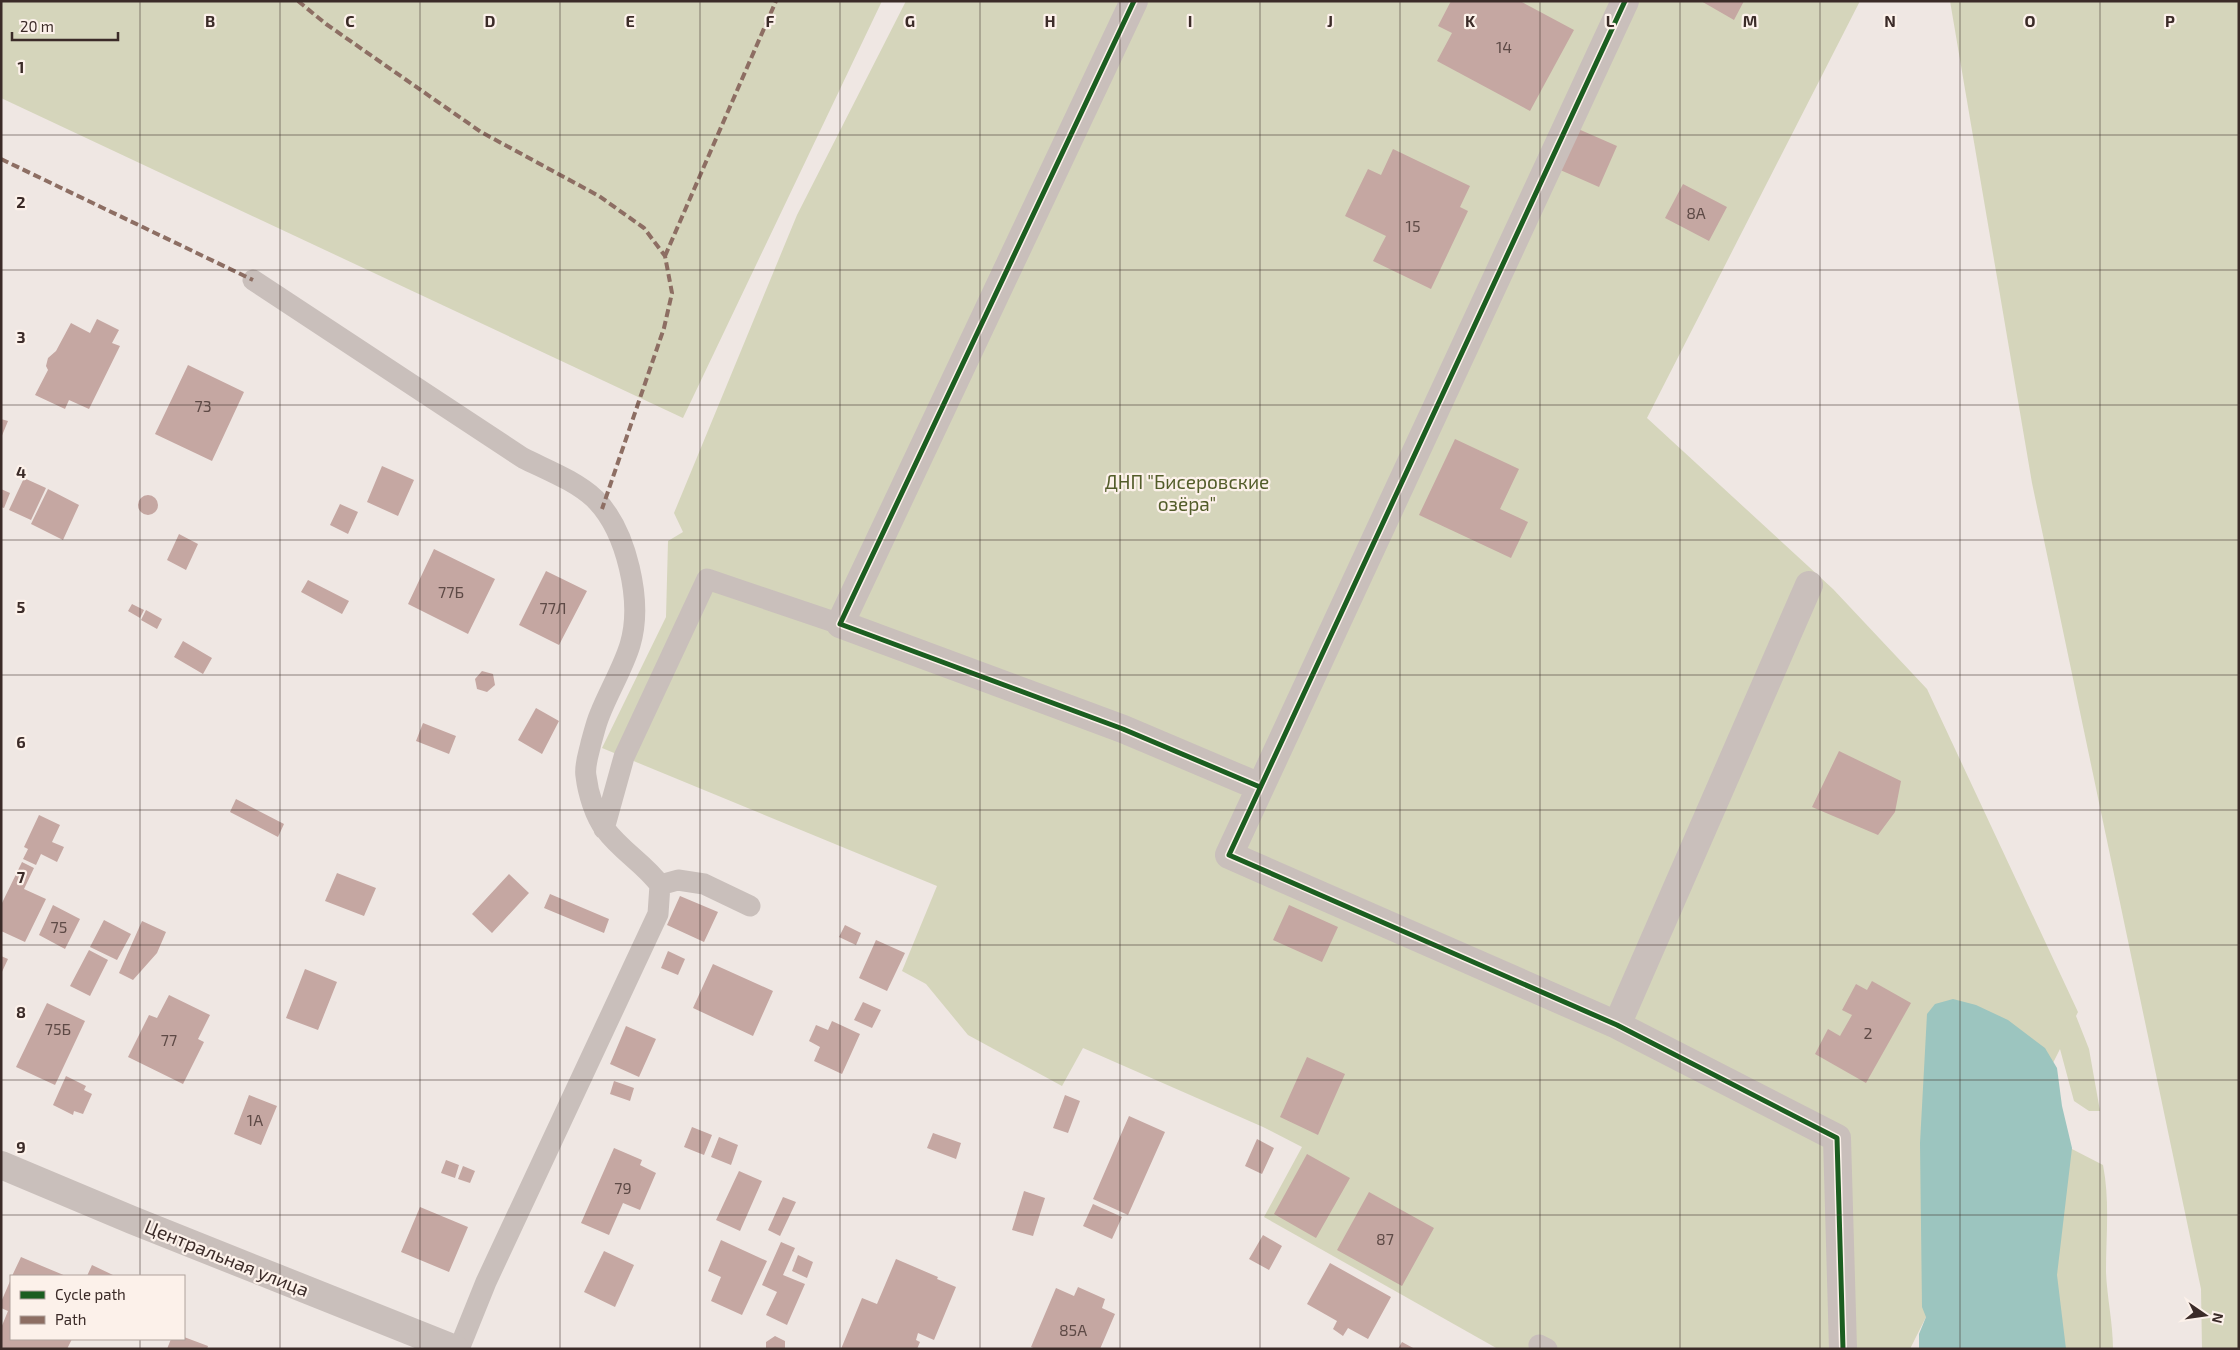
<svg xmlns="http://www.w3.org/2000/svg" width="2240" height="1350" font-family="'Exo 2',sans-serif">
	<rect width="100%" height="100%" fill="#efe7e3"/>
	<path fill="#d5d5bb" d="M1 1H882L683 418 1 98Z
		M906 1H1860L1647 418 1833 589 1927 689 2078 1012 2076 1016 2089 1049 2100 1111H2089L2074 1101 2060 1049 1910 1349H1498L1264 1217 1302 1147 1263 1127 1083 1048 1062 1086 968 1035 926 984 902 971 937 886 602 748 666 617 668 541 683 532 674 513 797 215Z
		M1950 1H2239V1349H2202L2201 1289 2032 483Z
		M2070 1148 2103 1165C2110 1201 2106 1236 2106 1272 2107 1298 2113 1323 2113 1349H2050L2047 1161Z"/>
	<path fill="#9cc5bf" d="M1953 999 1976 1005 2008 1020 2045 1048 2057 1068 2062 1106 2072 1148 2057 1275 2066 1349H1919V1334L1926 1317 1922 1307 1920 1143 1927 1014 1935 1004Z"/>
	<path fill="#c5a7a2" d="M1451 1H1520L1574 30 1530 111 1437 61 1452 33 1438 26Z
		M1701 1H1744L1734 20Z
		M1576 128 1617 146 1599 187 1558 169Z
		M1393 149 1470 186 1460 207 1468 211 1431 289 1373 261 1386 236 1345 216 1368 169 1381 175Z
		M1683 184 1727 207 1709 241 1665 218Z
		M97 319 119 330 112 343 120 346 89 409 69 400 65 409 35 395 48 370 46 366 48 358 56 351 71 323 90 333Z
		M188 365 244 392 212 461 155 434Z
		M1 419 8 421 1 438Z
		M1455 439 1519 469 1500 509 1528 522 1511 558 1419 515Z
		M382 466 414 480 398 516 367 502Z
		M24 478 46 488 31 520 9 510Z
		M1 489 10 493 4 508 1 507Z
		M48 489 79 505 63 540 31 524Z
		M138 505a10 10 0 1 1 20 0a10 10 0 1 1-20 0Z
		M340 504 358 512 348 534 330 525Z
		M179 534 198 544 186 570 167 560Z
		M434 549 495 579 468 634 408 604Z
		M546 571 587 591 559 645 519 625Z
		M308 580 349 601 342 614 301 592Z
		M132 604 144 610 140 618 128 611Z
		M146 610 162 619 157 629 141 620Z
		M183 641 212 658 203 674 174 657Z
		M482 671 493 674 495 685 487 692 477 689 475 679Z
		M536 708 559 721 542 754 518 740Z
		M423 723 456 736 449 754 416 741Z
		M1839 751 1901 781 1895 812 1878 835 1812 807Z
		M236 799 284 824 278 837 230 812Z
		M39 815 60 825 52 842 64 847 57 862 41 854 36 865 23 859 28 849 24 847Z
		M22 862 34 868 24 889 46 899 25 942 1 931V905Z
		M337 873 376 888 364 916 325 901Z
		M509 874 529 893 492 933 472 914Z
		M550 894 609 919 604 933 544 908Z
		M680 896 718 912 704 942 667 925Z
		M53 905 80 919 65 949 39 935Z
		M1289 905 1338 927 1322 962 1273 940Z
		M104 920 131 934 117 960 90 947Z
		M142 921 166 932 157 953 133 980 119 973Z
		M845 925 861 933 856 945 839 937Z
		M876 940 905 953 887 991 859 978Z
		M89 950 108 960 90 996 70 986Z
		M668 951 685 959 678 975 661 968Z
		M1 956 8 959 1 974Z
		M713 964 773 991 753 1036 693 1008Z
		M305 969 337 982 318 1030 286 1018Z
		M1872 981 1911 1003 1866 1083 1815 1054 1828 1029 1840 1036 1852 1015 1842 1010 1856 984 1867 990Z
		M169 995 210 1015 198 1039 204 1042 183 1084 128 1057 149 1015 157 1018Z
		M863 1002 881 1010 872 1028 854 1020Z
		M47 1003 85 1021 55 1085 16 1067Z
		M832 1021 860 1034 842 1074 814 1061 820 1047 809 1041 816 1025 828 1030Z
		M626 1026 656 1039 639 1077 610 1064Z
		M1307 1057 1345 1074 1318 1135 1280 1117Z
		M66 1076 86 1086 84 1090 92 1094 83 1114 74 1111 73 1115 53 1105Z
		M614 1081 634 1088 630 1101 610 1094Z
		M249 1095 277 1106 261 1145 234 1134Z
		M1065 1095 1080 1101 1068 1133 1053 1128Z
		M1129 1116 1165 1132 1128 1215 1093 1199Z
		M692 1127 712 1135 704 1155 684 1147Z
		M933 1133 961 1143 956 1159 927 1148Z
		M719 1137 738 1145 731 1165 711 1157Z
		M1257 1139 1274 1148 1262 1174 1245 1166Z
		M614 1148 642 1160 640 1165 656 1173 640 1210 623 1203 609 1235 581 1223Z
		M1307 1154 1350 1178 1316 1238 1274 1214Z
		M446 1160 459 1165 455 1178 441 1173Z
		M463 1166 475 1171 470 1183 458 1179Z
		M739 1171 762 1181 740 1231 716 1220Z
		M1024 1191 1045 1198 1033 1236 1012 1230Z
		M1369 1192 1434 1228 1402 1286 1337 1250Z
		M783 1197 796 1202 780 1236 768 1230Z
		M1093 1204 1122 1217 1112 1239 1083 1226Z
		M420 1207 468 1227 449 1272 401 1252Z
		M1263 1235 1282 1246 1269 1270 1249 1259Z
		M721 1240 767 1261 742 1315 711 1301 721 1277 708 1271Z
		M781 1242 795 1248 783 1275 805 1284 787 1325 766 1315 777 1292 762 1285Z
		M604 1251 634 1265 615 1307 584 1292Z
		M798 1255 813 1262 807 1278 792 1271Z
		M21 1257 42 1266 66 1276H12Z
		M896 1259 938 1277 937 1279 956 1287 934 1340 918 1333 916 1340 920 1342 917 1349H841L862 1298 877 1304Z
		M1330 1263 1391 1297 1368 1339 1348 1328 1343 1336 1333 1329 1337 1321 1307 1304Z
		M92 1265 113 1275V1276H87Z
		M11 1279V1339H72L67 1349H1V1328L8 1311 1 1308V1302Z
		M1078 1287 1105 1299 1102 1308 1115 1314 1100 1349H1036L1031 1347 1056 1288 1074 1296Z
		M775 1336 785 1341V1349H766V1342Z
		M184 1337 208 1346 207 1349H167L171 1339H184Z
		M1402 1342 1415 1349H1398Z"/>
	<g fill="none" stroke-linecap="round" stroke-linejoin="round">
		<path stroke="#c9bfbb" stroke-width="21" d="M253 280 523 458C547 470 576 481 595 499 627 531 643 602 630 645 623 668 609 691 600 714 596 723 594 733 591 743 589 753 584 766 586 776 588 793 595 816 605 829 621 851 645 864 660 885L658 914 486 1282 459 1349
			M604 829 624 757 707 579 840 624
			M660 885 678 880 704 884 750 906
			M1539 1345 1547 1349"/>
		<path stroke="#c9bfbb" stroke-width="28" d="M1134 1 840 624 1123 729 1260 787
			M1625 1 1229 855 1617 1025 1837 1138 1843 1349
			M1617 1025 1809 585
			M1 1165 132 1220 455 1349"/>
		<path stroke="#8d6e63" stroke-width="4" stroke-dasharray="8 4" stroke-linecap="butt" d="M298 1 326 24 481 132 599 196 644 228 665 256 672 293 664 328 602 509
			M1 159 253 280
			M665 256 776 1"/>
		<g stroke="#fcf1ea" stroke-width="8">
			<path id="cycleway" d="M1134 1 840 624 1123 729 1260 787
				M1625 1 1229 855 1617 1025 1837 1138 1843 1349"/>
		</g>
		<use href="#cycleway" stroke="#1b5e20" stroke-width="5"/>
	</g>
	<path fill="none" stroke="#3b2b28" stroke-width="1" stroke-opacity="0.55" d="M140 1V1276M280 1V1349M420 1V1349M560 1V1349M700 1V1349M840 1V1349M980 1V1349M1120 1V1349M1260 1V1349M1400 1V1349M1540 1V1349M1680 1V1349M1820 1V1349M1960 1V1349M2100 1V1349M1 135H2239M1 270H2239M1 405H2239M1 540H2239M1 675H2239M1 810H2239M1 945H2239M1 1080H2239M1 1215H2239M140 1339V1349"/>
	<g text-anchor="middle" stroke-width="4.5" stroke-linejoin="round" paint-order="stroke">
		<g font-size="16" fill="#5e4a46">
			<text x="1504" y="53">14</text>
			<text x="1696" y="219">8А</text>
			<text x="1413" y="232">15</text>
			<text x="203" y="412">73</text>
			<text x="451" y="598">77Б</text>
			<text x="553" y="614">77Л</text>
			<text x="59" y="933">75</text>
			<text x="58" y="1035">75Б</text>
			<text x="1868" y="1039">2</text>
			<text x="169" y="1046">77</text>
			<text x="255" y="1126">1А</text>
			<text x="623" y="1194">79</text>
			<text x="1385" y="1245">87</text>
			<text x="1073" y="1336">85А</text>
		</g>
		<g font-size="19" fill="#525c29" stroke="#fcf1ea">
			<text x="1187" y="489">ДНП "Бисеровские<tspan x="1187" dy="22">озёра"</tspan></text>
		</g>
		<g font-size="19" fill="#3b2b28" stroke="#fcf1ea">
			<text transform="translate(227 1258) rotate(22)" y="7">Центральная улица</text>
		</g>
	</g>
	<g font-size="16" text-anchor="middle" font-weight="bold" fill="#3b2b28" stroke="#fcf1ea" stroke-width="4.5" stroke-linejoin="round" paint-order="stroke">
		<text x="210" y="27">B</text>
		<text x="350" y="27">C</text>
		<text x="490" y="27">D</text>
		<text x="630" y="27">E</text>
		<text x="770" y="27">F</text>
		<text x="910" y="27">G</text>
		<text x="1050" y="27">H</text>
		<text x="1190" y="27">I</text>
		<text x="1330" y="27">J</text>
		<text x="1470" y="27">K</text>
		<text x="1610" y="27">L</text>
		<text x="1750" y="27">M</text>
		<text x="1890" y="27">N</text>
		<text x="2030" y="27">O</text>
		<text x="2170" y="27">P</text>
		<text x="21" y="73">1</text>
		<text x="21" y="208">2</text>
		<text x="21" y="343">3</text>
		<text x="21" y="478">4</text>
		<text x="21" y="613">5</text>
		<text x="21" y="748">6</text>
		<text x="21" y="883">7</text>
		<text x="21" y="1018">8</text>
		<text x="21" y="1153">9</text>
	</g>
	<rect width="2240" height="1350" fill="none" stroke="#3b2b28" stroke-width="5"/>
	<rect x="10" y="1275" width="175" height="65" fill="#fcf1ea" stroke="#afa29c"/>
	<rect x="20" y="1291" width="25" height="8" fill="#1b5e20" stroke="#afa29c"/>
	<text x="55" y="1300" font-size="15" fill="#3b2b28">Cycle path</text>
	<rect x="20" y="1316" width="25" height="8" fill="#8d6e63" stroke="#afa29c"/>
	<text x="55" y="1325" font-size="15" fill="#3b2b28">Path</text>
	<g transform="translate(2205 1315) rotate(103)" stroke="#fcf1ea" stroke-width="4" paint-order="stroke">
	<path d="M0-4L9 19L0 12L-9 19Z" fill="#3b2b28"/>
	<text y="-8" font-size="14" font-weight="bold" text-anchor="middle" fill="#3b2b28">N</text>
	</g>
	<path d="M12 32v8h106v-8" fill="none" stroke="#3b2b28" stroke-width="2.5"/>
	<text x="20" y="32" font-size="15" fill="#3b2b28" stroke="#fcf1ea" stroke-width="4" paint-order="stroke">20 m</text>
</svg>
